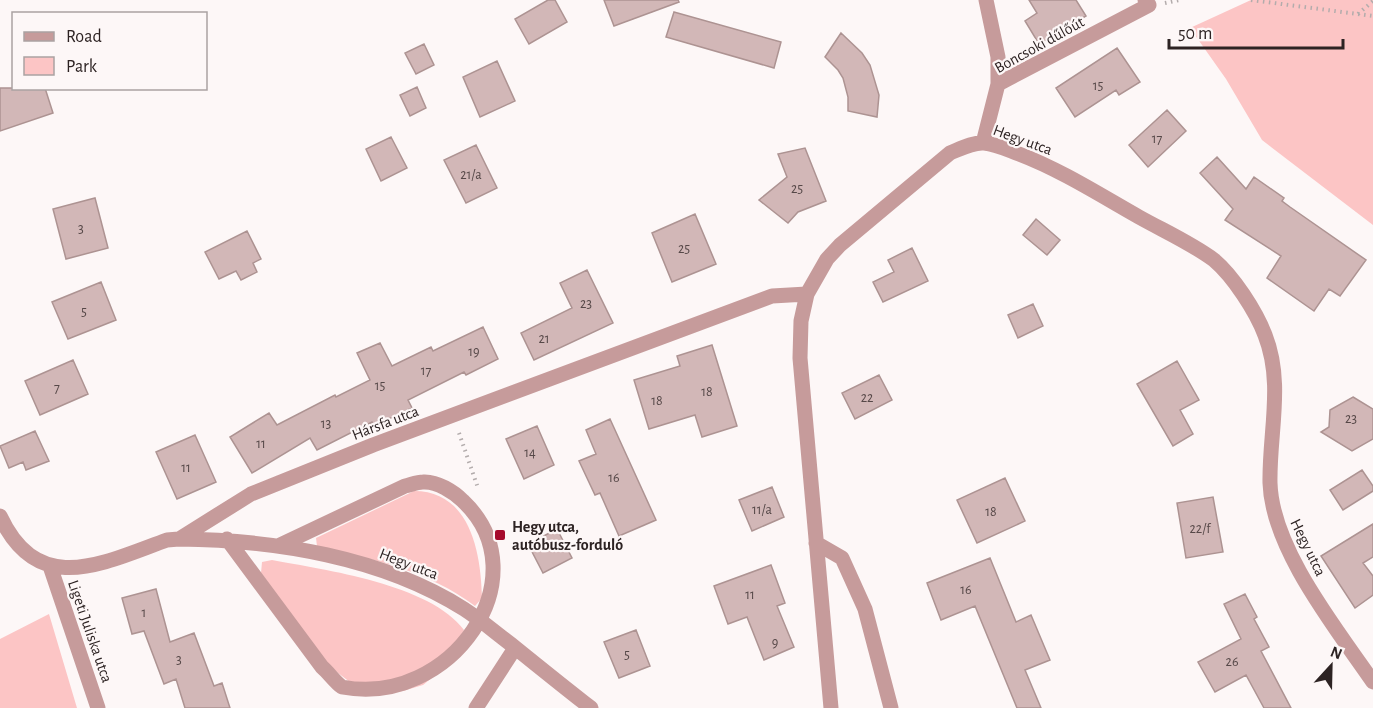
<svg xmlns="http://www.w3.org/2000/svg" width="1373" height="708" font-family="'Alegreya Sans',sans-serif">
	<rect width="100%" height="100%" fill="#fdf7f7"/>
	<path fill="#fcc5c5" d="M1251 0H1373V225L1262 140 1226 79 1190 28Z
		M414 491C470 491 481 552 482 598L475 606C429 571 372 559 317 546L316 538Z
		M272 560C325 570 430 584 464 630L444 668 423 685 403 691 389 693 355 686 329 666 261 573 262 562Z
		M49 614 77 708H0V639Z"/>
	<path fill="#d2b7b7" stroke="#ad9392" stroke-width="1.5" d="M548 0H555L567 22 529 44 515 19Z
		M604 0H678L679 2 614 26Z
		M1029 0H1076L1086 16 1039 44 1025 21 1037 13Z
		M674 12 781 42 774 68 666 37Z
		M841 33 862 53 870 65 879 95 877 117 848 111V97L843 78 838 70 825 57Z
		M424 44 434 65 416 74 405 53Z
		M1117 48 1140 82 1119 95 1116 90 1075 117 1056 88Z
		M497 61 515 101 480 117 463 77Z
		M417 87 426 108 410 116 400 95Z
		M0 88H45L53 113 0 131Z
		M1167 110 1186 131 1148 167 1129 145Z
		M391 137 407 168 381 181 366 149Z
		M476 145 497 188 466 203 444 160Z
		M805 148 826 201 798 212 788 223 759 200 787 177 778 154Z
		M1217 157 1246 189 1254 177 1284 198 1282 201 1290 207 1366 260 1340 296 1329 289 1314 311 1267 278 1281 256 1225 220 1233 209 1200 173Z
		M95 198 108 248 66 259 53 209Z
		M695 214 716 264 672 282 652 233Z
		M1036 219 1060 240 1047 255 1023 235Z
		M247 231 261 259 253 263 257 272 241 280 236 271 219 279 205 252Z
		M912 248 928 281 883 302 873 282 894 272 888 260Z
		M587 270 613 323 534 360 521 333 572 308 560 283Z
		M101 282 116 320 68 339 52 302Z
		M1033 304 1043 326 1018 338 1008 315Z
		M483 327 498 359 466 375 464 372 408 400 412 408 374 426 372 422 317 450 310 438 252 473 230 437 269 413 277 425 335 395 336 397 370 380 357 353 380 343 392 366 431 347 433 351Z
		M712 345 737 426 702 437 695 415 649 429 634 380 680 366 677 356Z
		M73 360 88 394 40 415 25 381Z
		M1177 361 1199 400 1180 410 1193 434 1173 446 1137 384Z
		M879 375 892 400 855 419 842 393Z
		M1353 397 1373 409V439L1352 451 1321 432 1329 427 1330 410Z
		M610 419 656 520 619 536 600 493 595 495 579 461 596 454 586 430Z
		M537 426 554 465 524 479 506 439Z
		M35 431 49 461 26 470 23 462 9 468 0 446Z
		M195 435 216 482 177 499 156 452Z
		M1362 470 1373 486V491L1343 510 1330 490Z
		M1005 478 1025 521 977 543 957 500Z
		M772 487 784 517 752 531 739 500Z
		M1213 497 1223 552 1186 558 1177 503Z
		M1373 524V557L1363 563 1373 576V595L1355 608 1321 556Z
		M557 529 572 558 543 573 528 544Z
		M990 558 1016 622 1031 615 1050 660 1025 670 1041 708H1017L975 606 941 620 927 583Z
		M771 565 785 603 777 606 794 647 764 660 747 617 728 624 714 586Z
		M156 589 170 642 194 633 214 686 222 683 230 708H185L176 679 164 684 144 631 132 634 122 598Z
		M1245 594 1257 617 1254 619 1269 647 1261 651 1291 708H1264L1246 675 1215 692 1198 662 1241 639 1224 604Z
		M636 630 650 666 619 678 604 642Z"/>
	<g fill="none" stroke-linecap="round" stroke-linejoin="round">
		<path stroke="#b3acac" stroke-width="4" stroke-dasharray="1.5 4.5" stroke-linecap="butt" d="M1251 0 1373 16
			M1165 3 1179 0
			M1358 14 1373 1
			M459 433 478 488"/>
		<path stroke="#c69b9b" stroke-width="15" d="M998 84 1149 5 1145 0
			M983 143 998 84V57L986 0
			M0 516C38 598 103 563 167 540L179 539 251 494 373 445 772 296 807 294
			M179 539C275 540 382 557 464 609 481 620 496 633 512 645 538 666 564 687 591 708
			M227 539 322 667C329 673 335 682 342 687 450 708 543 577 463 501 454 492 437 481 423 482 417 482 410 485 405 486L278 546
			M816 543 842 558 865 609 891 708
			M50 566 98 708
			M476 708 515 648
			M831 708 800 358 801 321 807 294 827 259 840 245 950 153C960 149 973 142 984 143 996 144 1008 150 1019 154 1061 170 1100 195 1139 217 1164 231 1191 243 1214 260 1233 276 1256 311 1265 335 1284 383 1269 433 1270 483 1272 549 1336 628 1373 682"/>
	</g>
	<rect fill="#a60b2d" stroke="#fdf7f7" stroke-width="2" x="494" y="529" width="12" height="12" rx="3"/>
	<g text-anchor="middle" stroke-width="4.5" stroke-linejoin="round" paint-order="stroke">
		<g font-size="14" fill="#564848">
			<text x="1098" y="90">15</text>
			<text x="1157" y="143">17</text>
			<text x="471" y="179">21/a</text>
			<text x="797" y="193">25</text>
			<text x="81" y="233">3</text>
			<text x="684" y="253">25</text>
			<text x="586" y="308">23</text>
			<text x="84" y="316">5</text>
			<text x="544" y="343">21</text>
			<text x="474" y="356">19</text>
			<text x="426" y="375">17</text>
			<text x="380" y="390">15</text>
			<text x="57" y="392">7</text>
			<text x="707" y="396">18</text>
			<text x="867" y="402">22</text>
			<text x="657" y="405">18</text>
			<text x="1351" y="423">23</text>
			<text x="326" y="428">13</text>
			<text x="261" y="448">11</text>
			<text x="530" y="457">14</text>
			<text x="186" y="472">11</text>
			<text x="614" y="482">16</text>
			<text x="762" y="514">11/a</text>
			<text x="991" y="516">18</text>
			<text x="1200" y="533">22/f</text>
			<text x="966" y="594">16</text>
			<text x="750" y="599">11</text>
			<text x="144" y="617">1</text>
			<text x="775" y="647">9</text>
			<text x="627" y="659">5</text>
			<text x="179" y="664">3</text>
			<text x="1232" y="666">26</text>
		</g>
		<g font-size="16" fill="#2d2323" stroke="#fdf7f7">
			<text transform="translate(1039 44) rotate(-29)" y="6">Boncsoki dűlőút</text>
			<text transform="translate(1023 139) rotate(20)" y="6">Hegy utca</text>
			<text transform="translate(385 422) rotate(-21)" y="6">Hársfa utca</text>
			<text transform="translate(1309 547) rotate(64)" y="6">Hegy utca</text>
			<text transform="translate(409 563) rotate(21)" y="6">Hegy utca</text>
			<text transform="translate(91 631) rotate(71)" y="6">Ligeti Juliska utca</text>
		</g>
		<g font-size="16" font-weight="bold" fill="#2d2323" stroke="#fdf7f7" text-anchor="start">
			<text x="512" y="532">Hegy utca,<tspan x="512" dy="18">autóbusz-forduló</tspan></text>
		</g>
	</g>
	<rect x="12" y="12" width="195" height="78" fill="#fdf7f7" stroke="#aaa2a2" stroke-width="1.5"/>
	<rect x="24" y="32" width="30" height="9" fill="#c69b9b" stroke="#aaa2a2" stroke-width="1.5"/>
	<text x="66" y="42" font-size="18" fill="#2d2323">Road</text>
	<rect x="24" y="57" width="30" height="18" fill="#fcc5c5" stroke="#aaa2a2" stroke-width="1.5"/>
	<text x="66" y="72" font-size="18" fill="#2d2323">Park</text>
	<g transform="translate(1331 666) rotate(22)" stroke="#fdf7f7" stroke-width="4.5" paint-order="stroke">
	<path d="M0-4.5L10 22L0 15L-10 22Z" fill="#2d2323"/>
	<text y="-9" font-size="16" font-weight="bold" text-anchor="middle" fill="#2d2323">N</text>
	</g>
	<path d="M1169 39v9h174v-9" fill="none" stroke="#2d2323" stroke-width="3"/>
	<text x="1178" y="39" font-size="18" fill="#2d2323" stroke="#fdf7f7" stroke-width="4.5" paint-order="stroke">50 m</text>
</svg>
